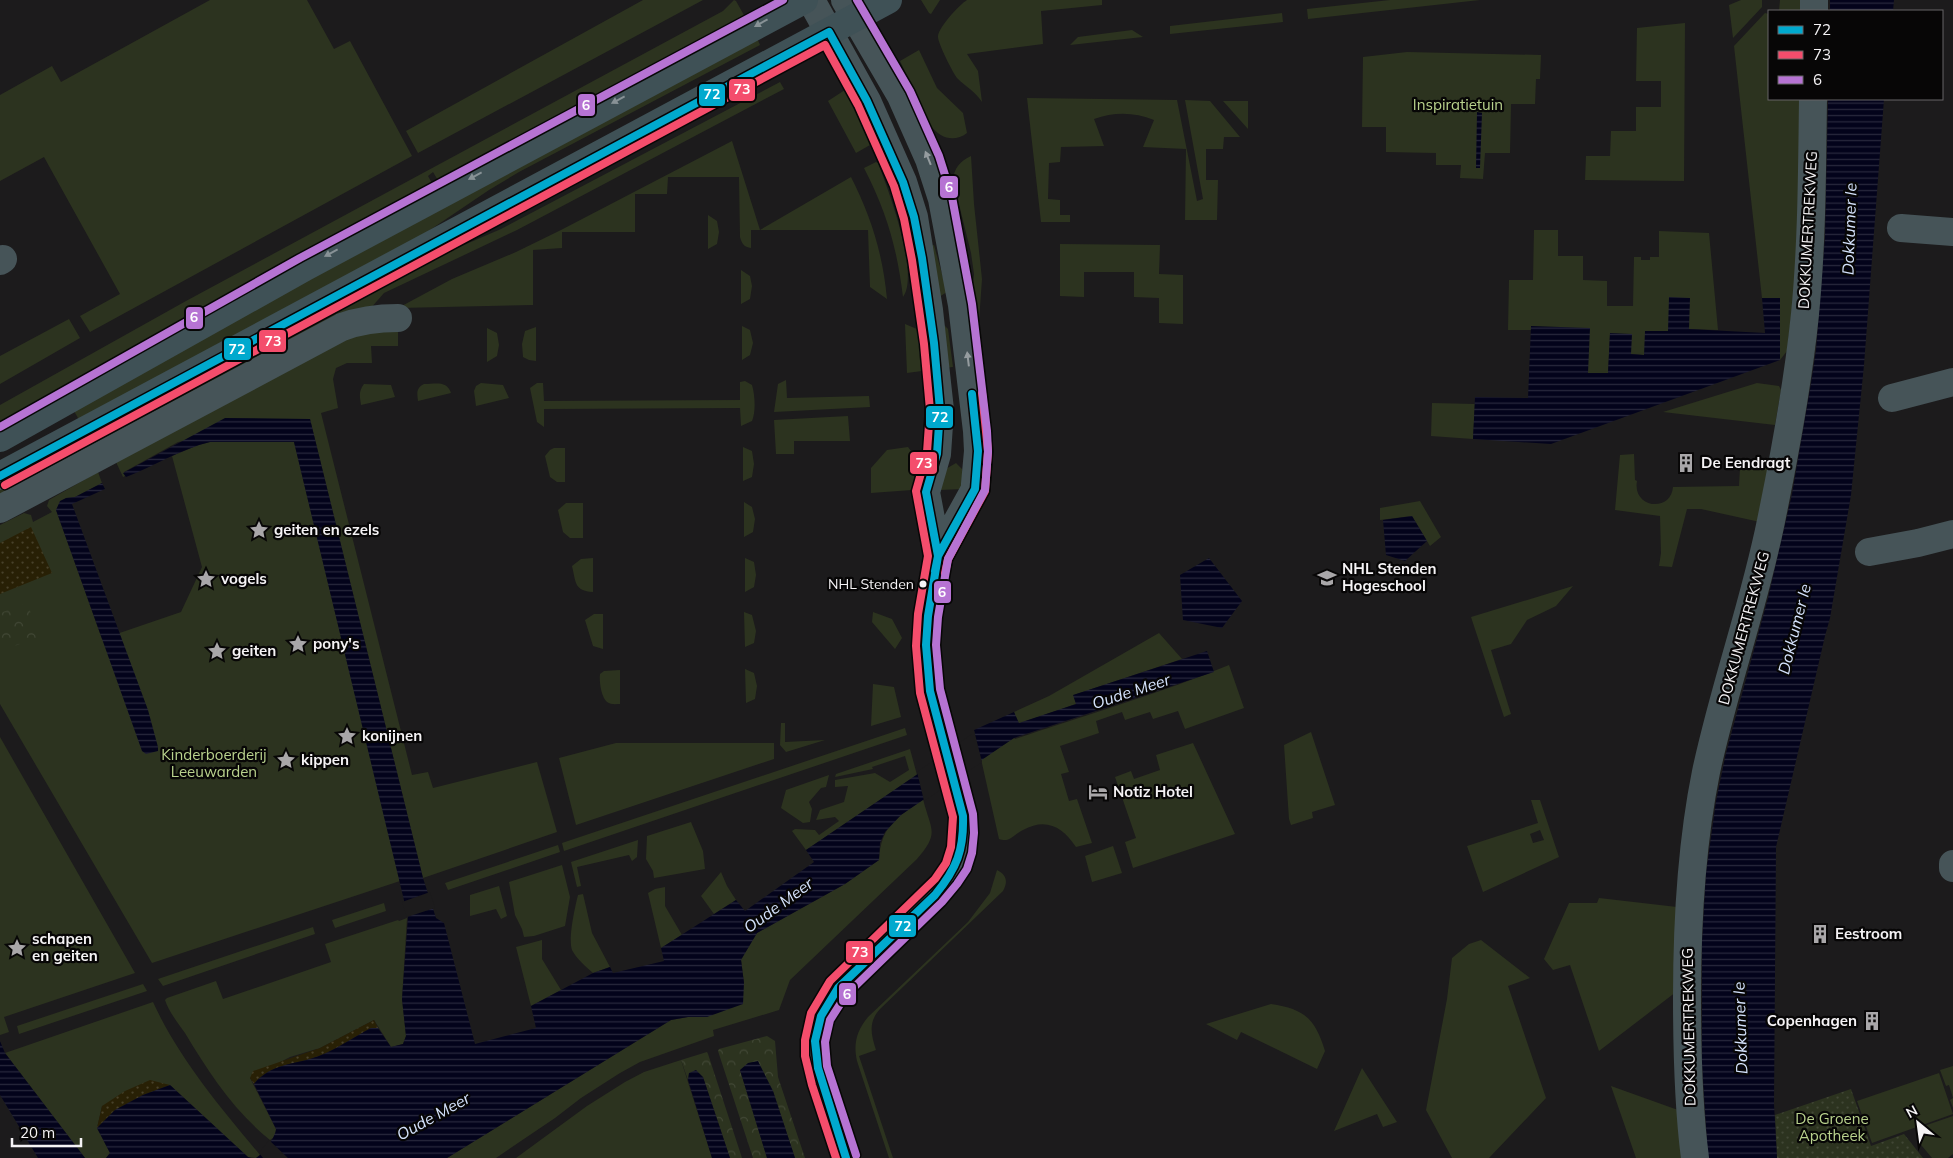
<svg xmlns="http://www.w3.org/2000/svg" width="1953" height="1158" font-family="Mulish,sans-serif">
	<defs>
		<pattern id="forest-crowns" width="20" height="18" patternUnits="userSpaceOnUse" patternTransform="scale(1.25)"><rect width="20" height="18" fill="#2c331f"/><path d="M2 6a3 3 0 1 1 6 0M12 15a3 3 0 1 1 6 0" fill="none" stroke="#414735"/></pattern>
		<pattern id="sand-dots" width="8" height="8" patternUnits="userSpaceOnUse" patternTransform="scale(1.25)"><rect width="8" height="8" fill="#282005"/><path d="M2 2h.1M6 6h.1" fill="none" stroke="#48412a" stroke-width="1.8" stroke-linecap="round"/></pattern>
		<pattern id="garden-dots" width="8" height="8" patternUnits="userSpaceOnUse" patternTransform="scale(1.25)"><rect width="8" height="8" fill="#2c331f"/><path d="M2 2h.1M6 6h.1" fill="none" stroke="#414735" stroke-width="1.8" stroke-linecap="round"/></pattern>
		<pattern id="water-rules" width="6" height="5" patternUnits="userSpaceOnUse" patternTransform="scale(1.25)"><rect width="6" height="5" fill="#03031b"/><path d="M0 2.5h6" fill="none" stroke="#28283d"/></pattern>
	</defs>
	<rect width="100%" height="100%" fill="#1c1b1c"/>
	<path fill="#2c331f" fill-rule="evenodd" d="M210 0H307L334 49 350 41 412 156 90 332 80 316 120 294 44 157 0 181V95L52 66 61 82Z
		M643 0H703L418 153 406 131Z
		M734 0 736 1 745 17 439 182 433 172 428 176 433 185 0 423V405L186 301 723 11Z
		M921 0H940L931 14 929 13Z
		M967 0H1102V5L1041 11 1043 44 967 54 978 71 982 102C975 91 966 87 957 78 953 73 937 42 938 36 939 27 959 5 967 0Z
		M1390 0H1480L1308 19 1307 9Z
		M1741 0H1762V7L1733 38 1729 5Z
		M1780 0H1804V11H1779Z
		M1282 13 1283 22 1170 34V26Z
		M1765 13 1769 14V99H1803L1800 242 1787 351 1780 360V299L1762 298 1734 46Z
		M1685 23 1684 181 1585 180 1586 156H1610L1611 131H1636V107H1661V81H1636L1637 28Z
		M1132 30 1143 37 1070 45 1078 37Z
		M757 38 760 45 519 172 489 190 421 236 81 419 78 418 74 411 270 299Z
		M919 50 937 88 963 113 967 133C954 143 940 138 931 126L900 61Z
		M1407 52 1541 55 1540 79H1536L1535 104H1511L1510 153H1485L1483 179 1460 178 1461 165H1436V153L1386 152V127H1362L1363 57Z
		M780 82 784 89 517 230 384 293 370 309 0 499V490L427 261 501 229Z
		M848 88 863 111 870 145 856 153 828 101Z
		M1027 98 1177 100 1197 201 1203 199 1185 100 1210 101 1240 137H1224L1223 149H1206V180H1218L1217 220H1185L1186 149 1143 147 1154 120C1134 112 1114 112 1094 119L1104 146 1061 147 1060 162 1049 163 1048 199 1060 200V215H1070V222H1041Z
		M1223 101H1248V129Z
		M732 141 760 230 851 177C871 216 883 255 887 299L870 287 868 230H751V248C744 247 742 244 740 237L739 177H668L667 194H635V232H562V248L533 250V305L398 308 452 279 516 252 561 230Z
		M971 156 974 204 982 279 979 321 984 363 974 364 970 314 974 274 971 253 953 180C954 168 960 161 971 156Z
		M876 162 878 163C888 189 920 274 903 297 897 248 887 213 864 168Z
		M708 215 717 221 719 232 717 244 708 249Z
		M1534 230H1558V256H1583V280L1607 281V306H1633L1634 257H1641V260H1650V257H1659V231L1709 233 1718 330 1689 329 1668 331 1644 355 1631 354 1610 333 1608 373H1588L1531 326V330H1508L1509 280H1533Z
		M1060 244 1160 245 1159 274 1183 275V324L1159 323V298L1134 297V272H1084V297L1060 296Z
		M934 245 947 292 939 297 927 247Z
		M741 270 750 276 752 286 750 299 741 304Z
		M69 319 80 338 0 384V356Z
		M905 324 917 329 929 370 907 373Z
		M944 325 948 329 953 367 943 368Z
		M742 326 750 330 753 343 750 355 742 360Z
		M536 327V361L529 360 523 357 522 344 525 331Z
		M487 328 497 333 499 345 497 356 487 362Z
		M398 329V346H371L372 363H347L336 368 333 379 338 408 321 413 412 775 428 772 433 788 537 762 557 832 423 878 310 419 178 442 124 472 125 476 123 477 116 462 350 337 362 333Z
		M786 380 787 398 869 396 870 407 774 412 778 384Z
		M745 381 752 385C755 395 756 412 752 421L741 426 740 408 544 409V427L537 422 530 388 537 383H543L544 401 740 400V382Z
		M481 383 503 385 509 398 476 406 474 391 476 386Z
		M1757 383 1779 386 1781 390 1775 425 1663 412Z
		M364 384 391 385 395 397 361 405C360 397 358 392 364 384Z
		M424 384C435 384 447 380 451 393L418 401C417 393 416 388 424 384Z
		M1432 403 1475 404 1473 439 1431 436Z
		M848 416 850 441H794V454H776L774 420Z
		M210 442H294L400 881 152 963 0 704V525L24 513 31 515 33 522 52 512 47 506 49 500 98 472 102 483 75 497 66 498 56 510 102 639 181 612 202 567 172 456 198 445Z
		M743 447 752 451 754 464 752 477 743 481Z
		M908 447 919 462 912 490 871 493V468L887 450Z
		M554 448H565V482H557L550 477 545 456 550 450Z
		M1634 454 1635 480 1637 481C1632 508 1671 513 1673 487L1739 486 1740 468H1768L1760 522 1701 509H1687L1672 567 1659 566 1661 553 1660 516 1615 510 1620 455Z
		M956 463 962 469 964 489 939 490 944 470Z
		M1420 501 1441 537 1430 546 1412 516 1380 520V508Z
		M744 502 752 507 755 519 753 532 744 537Z
		M566 503H583V538H570L563 532 558 510Z
		M593 558V592C574 591 576 582 572 566L581 559Z
		M745 558 754 562 756 575 754 587 745 592Z
		M1573 586 1556 606 1527 620 1511 644 1491 650 1511 714 1504 717 1471 617Z
		M744 612 752 615 756 631 754 643 745 647Z
		M873 612 892 619 902 638 895 649 872 622Z
		M594 614H603V649L593 646 585 620Z
		M1159 633 1182 659 1074 695 1076 704 1018 724 1014 712 1049 696Z
		M1229 665 1244 708 1185 729 1178 711 1153 719 1150 712 1125 720 1122 712 1096 721 1099 733 1060 746 1069 772 1061 774 1069 801 1077 799 1092 843 1076 847C1063 827 1046 817 1023 830 1013 835 1010 843 999 839L981 759 1014 738 1015 739C1086 715 1161 693 1229 665Z
		M745 669 754 673 757 686 755 699 746 703Z
		M620 670V704C616 704 611 705 607 702 601 697 599 680 600 674L604 671Z
		M873 684 894 687 901 717 871 726Z
		M781 723H785V742L825 740 786 752 780 745Z
		M905 728 907 735 564 851 562 843Z
		M1311 732 1335 805 1312 812 1313 818 1291 825 1289 819 1284 745Z
		M0 737 135 973 4 1017 9 1032 0 1035Z
		M616 743H774V759L576 825 559 758Z
		M1193 743 1235 834 1133 868 1125 842 1136 838 1115 777 1131 771 1134 779 1160 770 1156 755Z
		M910 749 917 775 806 850 792 831 795 829 815 830 819 835 839 821 835 817 816 820 820 810 844 802 848 786 835 787V780L875 773 890 782 909 770 905 756 872 767 873 769 835 777 836 774Z
		M829 775 826 787 821 788 809 802 812 809 810 822 803 823 781 808 786 790Z
		M923 799C931 831 940 832 917 859L790 980 779 1010 713 1030 714 1036 640 1062 620 1073 581 1098 555 1118 496 1158H447L671 1020 688 1017H707L744 983 741 959 757 933 845 884 879 860C881 825 897 818 923 799Z
		M1531 800H1540L1559 857 1483 892 1467 846 1538 823ZM1540 830 1544 840 1533 843 1530 834Z
		M691 822 703 851 705 869 654 878 653 871 646 859 647 836Z
		M638 840 637 857 632 861 629 855 577 867 581 886 577 887 571 862Z
		M558 845 560 852 448 890 445 883Z
		M1113 846 1122 873 1092 882 1085 856Z
		M562 865 570 897 565 926 534 936 524 937 522 929 515 915 509 882Z
		M997 870C1007 875 1008 882 1003 891L880 1009C868 1022 871 1035 876 1050L859 1056 893 1158H889L857 1061C853 1044 857 1030 868 1017L968 922 990 893Z
		M721 872 727 886 736 900 714 914 701 896Z
		M499 886 507 916 501 919 496 909 470 916V895Z
		M665 887V906L682 935 661 948 648 893 655 889Z
		M583 894 592 933 610 967 593 973C586 967 576 958 572 950 568 939 575 907 578 895Z
		M1599 898 1677 907 1676 992 1599 1051 1570 965 1553 970 1544 959 1569 903H1597Z
		M384 903 386 911 335 928 332 920Z
		M407 918 402 999 406 1036 403 1044 391 1047 374 1020 320 1048 290 1057 250 1078 276 1129V1136L270 1140C234 1111 209 1073 185 1033 178 1023 169 1012 165 1000L167 998 216 981 223 999 331 962 325 944 398 920 399 921Z
		M313 927 315 934 163 986 158 979Z
		M542 940V959L561 990 531 1006 516 947Z
		M1481 940 1530 978 1508 986 1546 1098 1489 1158H1452L1426 1110 1447 999 1452 958 1469 944Z
		M143 984 147 991 19 1034 17 1026Z
		M153 1002C179 1059 221 1108 260 1155L256 1158 248 1157 170 1085 102 1106 97 1128 110 1153 106 1158H85L5 1053Z
		M1271 1004C1304 1009 1315 1018 1325 1051L1317 1069 1241 1032 1237 1040 1206 1024Z
		M681 1060 712 1158H516L587 1106 625 1082 644 1072Z
		M1953 1066V1108L1950 1100 1953 1098 1949 1085 1946 1086 1940 1070Z
		M1362 1068 1397 1122 1383 1127 1377 1114 1334 1131Z
		M1939 1073 1953 1114 1872 1143 1857 1101Z
		M1611 1086 1678 1110 1683 1158H1636Z
		M1953 1116V1154L1948 1158H1932L1917 1140 1926 1134 1921 1127Z"/>
	<path fill="url(#forest-crowns)" d="M27 603 40 637 0 651V613Z
		M767 1036 775 1041 778 1077 805 1158H795L773 1091 740 1070 767 1158H753L718 1051 719 1049Z
		M707 1052 708 1054 742 1158H730L703 1077 689 1073 688 1080 681 1060Z"/>
	<path fill="url(#sand-dots)" d="M31 527 52 573 0 594V543Z
		M374 1020 378 1028H371C354 1037 337 1049 319 1056 295 1065 271 1063 254 1084L250 1078 253 1071 320 1048Z
		M150 1080 170 1085 143 1095 115 1110 97 1128 102 1106 125 1091Z"/>
	<path fill="url(#garden-dots)" d="M1851 1089 1871 1146 1904 1134 1923 1158H1777L1775 1115Z"/>
	<path fill="url(#water-rules)" d="M1830 0H1894L1893 11H1830Z
		M1828 99H1884L1864 365 1851 495 1830 618 1825 636 1776 847 1774 1104 1777 1158H1708L1702 1064V942L1706 873 1716 801 1726 753 1768 598 1792 494 1811 383 1816 350 1825 237Z
		M1477 112 1482 113 1480 168H1476Z
		M1669 297 1690 298 1689 329 1765 333 1762 298H1780V360L1551 444 1473 439 1475 397 1528 398 1531 326 1590 328 1588 373H1608L1610 333 1632 334 1631 354 1644 355 1645 331H1668Z
		M225 418 310 419 423 878 436 918 444 923 475 1044 536 1028 531 1006 593 973 610 967 613 973 664 961 661 948 736 900 745 911 814 862 806 850 975 735 974 730 1014 712 1019 723 1076 704 1073 695 1207 651 1214 672 1014 738 901 815 885 832 880 843 879 860 845 884 757 933 741 960 744 983 743 1004 707 1017H688L671 1020 452 1155 447 1158H256C264 1153 275 1138 276 1129L254 1084C271 1063 295 1065 319 1056 337 1049 354 1037 371 1028H378L391 1047 403 1044 406 1036 402 999 408 917 294 442H210C181 449 154 466 126 477L123 473Z
		M102 483 105 489 72 504 148 710 158 747V751L146 754 142 751 56 510 60 501 66 498 75 497Z
		M1412 516 1427 541 1405 561 1386 555 1383 520Z
		M1209 558 1242 601 1222 628 1183 620 1180 575Z
		M0 1041 5 1053 85 1158H38L0 1095Z
		M758 1061 773 1091 795 1158H767L740 1070 748 1063Z
		M696 1070 703 1077 730 1158H712L688 1080 689 1073Z
		M170 1085 248 1157 251 1158H106L110 1153 97 1128 115 1110 143 1095Z"/>
	<path fill="#1c1b1c" d="M974 730 982 762 924 801 917 772 972 734V731Z
		M430 892 435 908 407 917 402 902Z
		M269 1140 288 1158H263L259 1153Z"/>
	<g fill="none" stroke-linecap="round" stroke-linejoin="round">
		<path stroke="#465458" stroke-width="28" d="M811 0 867 101 903 182 914 217 929 310 940 410 937 454 926 492 938 556
			M845 0 901 96 929 159 942 199 962 305 977 431 978 451 975 484V489L938 556 928 616 926 645 930 691 963 816 964 833 962 850 958 865 949 878 935 895 838 988C807 1028 811 1053 827 1099 833 1119 840 1138 846 1158
			M1814 11V0
			M1901 228 1953 232
			M0 261 3 259
			M1892 398 1953 382
			M0 509 342 327C361 320 377 318 398 318
			M1869 552 1918 543 1953 534
			M1953 864V868
			M1695 1158C1688 1104 1687 1051 1687 997 1687 921 1691 846 1706 772 1724 687 1754 606 1771 521 1785 453 1798 384 1805 314 1812 243 1812 171 1813 99"/>
		<path stroke="#3f5156" stroke-width="28" d="M0 438 305 267 804 0
			M0 476 888 0"/>
		<g stroke="#070606" stroke-width="11">
			<path id="bus-1" d="M0 476 829 32 867 101 903 182 914 217 922 258 934 343 940 410 937 454 926 492 938 556 928 616 926 645 930 691 963 816C964 850 957 868 935 895L838 988 821 1016 815 1041 818 1068 846 1158
				M935 571 938 556 975 489 978 451 972 394"/>
		</g>
		<g stroke="#070606" stroke-width="11">
			<path id="bus-2" d="M5 485 825 45 858 105 894 186 904 219 912 260 924 344 930 410 927 452 916 491 928 556 918 614 916 646 920 693 953 817 951 847 946 863 935 879 830 981 811 1013 805 1040V1056L812 1085 836 1158
				M945 573 948 559 985 491 988 451 982 393"/>
		</g>
		<g stroke="#070606" stroke-width="11">
			<path id="bus-3" d="M0 427 300 258 783 0
				M856 1155 827 1066 825 1042 830 1020 846 995 942 902 957 884 967 869 972 853 974 833 973 814 940 689 936 645 938 617 948 559 985 490 988 452 987 431 972 304 952 197 939 156 910 91 857 0"/>
		</g>
		<use href="#bus-1" stroke="#00a9ce" stroke-width="8"/>
		<use href="#bus-2" stroke="#f44d6c" stroke-width="8"/>
		<use href="#bus-3" stroke="#b673d3" stroke-width="8"/>
	</g>
	<defs><path id="oneway-solid" d="M-6-.8H1V-3.2L6.5 0L1 3.2V.8H-6Z" transform="scale(1.25)"/></defs>
	<g fill="#889296">
		<use href="#oneway-solid" transform="translate(761 23) rotate(151)"/>
		<use href="#oneway-solid" transform="translate(618 100) rotate(152)"/>
		<use href="#oneway-solid" transform="translate(475 176) rotate(152)"/>
		<use href="#oneway-solid" transform="translate(331 253) rotate(152)"/>
	</g>
	<g fill="#959c9f">
		<use href="#oneway-solid" transform="translate(928 158) rotate(-112)"/>
		<use href="#oneway-solid" transform="translate(968 359) rotate(-97)"/>
	</g>
	<defs>
		<g id="building-bare" transform="scale(1.5)"><path d="M-4-6H4V6H1V3H-1V6H-4ZM-2.5-4.3h1.7v1.8h-1.7ZM.8-4.3h1.7v1.8H.8ZM-2.5-1h1.7V.8h-1.7ZM.8-1h1.7V.8H.8Z" fill="#a9a7a9" stroke="#070606" stroke-width="2.5" paint-order="stroke"/></g>
		<g id="sight-bare" transform="scale(1.5)"><path d="M0-6L1.8-2.2L6-1.7L2.9 1.2L3.7 5.4L0 3.3L-3.7 5.4L-2.9 1.2L-6-1.7L-1.8-2.2Z" fill="#a9a7a9" stroke="#070606" stroke-width="2.5" paint-order="stroke"/></g>
		<g id="university-bare" transform="scale(1.5)"><path d="M0-5L7-2L0 1L-7-2ZM-4 1L0 2.5L4 1V4Q0 6-4 4Z" fill="#a9a7a9" stroke="#070606" stroke-width="2.5" paint-order="stroke"/></g>
		<g id="hotel-bare" transform="scale(1.5)"><path d="M-6-4.5h1.5V1H6V5H4.5V3h-9V5H-6ZM-4 0a1.8 1.8 0 1 1 3.6 0ZM.5 0V-2.5h3Q6-2.5 6 0Z" fill="#a9a7a9" stroke="#070606" stroke-width="2.5" paint-order="stroke"/></g>
	</defs>
	<g fill-rule="evenodd">
		<use href="#building-bare" x="1686" y="463"/>
		<use href="#sight-bare" x="259" y="530"/>
		<use href="#university-bare" x="1327" y="578"/>
		<use href="#sight-bare" x="206" y="579"/>
		<use href="#sight-bare" x="298" y="644"/>
		<use href="#sight-bare" x="217" y="651"/>
		<use href="#sight-bare" x="347" y="736"/>
		<use href="#sight-bare" x="286" y="760"/>
		<use href="#hotel-bare" x="1098" y="792"/>
		<use href="#building-bare" x="1820" y="934"/>
		<use href="#sight-bare" x="17" y="948"/>
		<use href="#building-bare" x="1872" y="1021"/>
	</g>
	<circle fill="#f5f3f5" stroke="#070606" stroke-width="2" cx="923" cy="584" r="4.5"/>
	<g text-anchor="middle" stroke-width="4.5" stroke-linejoin="round" paint-order="stroke">
		<g font-size="14" fill="#f5f3f5" stroke="#070606" text-anchor="end">
			<text x="914" y="589">NHL Stenden</text>
		</g>
		<g font-size="15" fill="#b9d28d" stroke="#070606">
			<text x="1458" y="110">Inspiratietuin</text>
			<text x="214" y="760">Kinderboerderij<tspan x="214" dy="17">Leeuwarden</tspan></text>
			<text x="1832" y="1124">De Groene<tspan x="1832" dy="17">Apotheek</tspan></text>
		</g>
		<g font-size="15" fill="#f5f3f5" stroke="#070606">
			<text transform="translate(1808 230) rotate(-87)" y="5">DOKKUMERTREKWEG</text>
			<text transform="translate(1744 628) rotate(-75)" y="5">DOKKUMERTREKWEG</text>
			<text transform="translate(1689 1027) rotate(-91)" y="5">DOKKUMERTREKWEG</text>
		</g>
		<g font-size="15" font-weight="bold" fill="#f5f3f5" stroke="#070606" text-anchor="start">
			<text x="1701" y="468">De Eendragt</text>
			<text x="274" y="535">geiten en ezels</text>
			<text x="1342" y="574">NHL Stenden<tspan x="1342" dy="17">Hogeschool</tspan></text>
			<text x="221" y="584">vogels</text>
			<text x="313" y="649">pony's</text>
			<text x="232" y="656">geiten</text>
			<text x="362" y="741">konijnen</text>
			<text x="301" y="765">kippen</text>
			<text x="1113" y="797">Notiz Hotel</text>
			<text x="1835" y="939">Eestroom</text>
			<text x="32" y="944">schapen<tspan x="32" dy="17">en geiten</tspan></text>
			<text x="1857" y="1026" text-anchor="end">Copenhagen</text>
		</g>
		<g font-size="16" font-style="italic" fill="#d5e3fd" stroke="#070606">
			<text transform="translate(1849 229) rotate(-88)" y="6">Dokkumer Ie</text>
			<text transform="translate(1794 629) rotate(-76)" y="6">Dokkumer Ie</text>
			<text transform="translate(1131 691) rotate(-18)" y="6">Oude Meer</text>
			<text transform="translate(778 905) rotate(-36)" y="6">Oude Meer</text>
			<text transform="translate(1740 1028) rotate(-92)" y="6">Dokkumer Ie</text>
			<text transform="translate(433 1116) rotate(-29)" y="6">Oude Meer</text>
		</g>
	</g>
	<g stroke="#070606" stroke-width="2">
		<rect x="728" y="78" width="28" height="24" rx="5" fill="#f44d6c"/>
		<rect x="698" y="83" width="28" height="24" rx="5" fill="#00a9ce"/>
		<rect x="577" y="93" width="19" height="24" rx="5" fill="#b673d3"/>
		<rect x="939" y="175" width="20" height="24" rx="5" fill="#b673d3"/>
		<rect x="185" y="306" width="19" height="24" rx="5" fill="#b673d3"/>
		<rect x="258" y="329" width="29" height="24" rx="5" fill="#f44d6c"/>
		<rect x="223" y="337" width="29" height="24" rx="5" fill="#00a9ce"/>
		<rect x="925" y="405" width="29" height="24" rx="5" fill="#00a9ce"/>
		<rect x="909" y="451" width="29" height="24" rx="5" fill="#f44d6c"/>
		<rect x="933" y="580" width="19" height="24" rx="5" fill="#b673d3"/>
		<rect x="888" y="914" width="29" height="24" rx="5" fill="#00a9ce"/>
		<rect x="845" y="940" width="29" height="24" rx="5" fill="#f44d6c"/>
		<rect x="838" y="982" width="19" height="24" rx="5" fill="#b673d3"/>
	</g>
	<g font-size="14" text-anchor="middle" font-weight="bold" fill="#fff">
		<text x="742" y="94">73</text>
		<text x="712" y="99">72</text>
		<text x="586" y="110">6</text>
		<text x="949" y="192">6</text>
		<text x="194" y="322">6</text>
		<text x="273" y="346">73</text>
		<text x="237" y="354">72</text>
		<text x="940" y="422">72</text>
		<text x="924" y="468">73</text>
		<text x="942" y="597">6</text>
		<text x="903" y="931">72</text>
		<text x="860" y="957">73</text>
		<text x="847" y="999">6</text>
	</g>
	<rect x="1768" y="10" width="175" height="90" fill="#070606" stroke="#666566"/>
	<rect x="1778" y="26" width="25" height="8" fill="#00a9ce" stroke="#666566"/>
	<text x="1813" y="35" font-size="15" fill="#f5f3f5">72</text>
	<rect x="1778" y="51" width="25" height="8" fill="#f44d6c" stroke="#666566"/>
	<text x="1813" y="60" font-size="15" fill="#f5f3f5">73</text>
	<rect x="1778" y="76" width="25" height="8" fill="#b673d3" stroke="#666566"/>
	<text x="1813" y="85" font-size="15" fill="#f5f3f5">6</text>
	<g transform="translate(1918 1123) rotate(331)" stroke="#070606" stroke-width="4" paint-order="stroke">
	<path d="M0-4L9 19L0 12L-9 19Z" fill="#f5f3f5"/>
	<text y="-8" font-size="14" font-weight="bold" text-anchor="middle" fill="#f5f3f5">N</text>
	</g>
	<path d="M12 1138v8h69v-8" fill="none" stroke="#f5f3f5" stroke-width="2.5"/>
	<text x="20" y="1138" font-size="15" fill="#f5f3f5" stroke="#070606" stroke-width="4" paint-order="stroke">20 m</text>
</svg>
